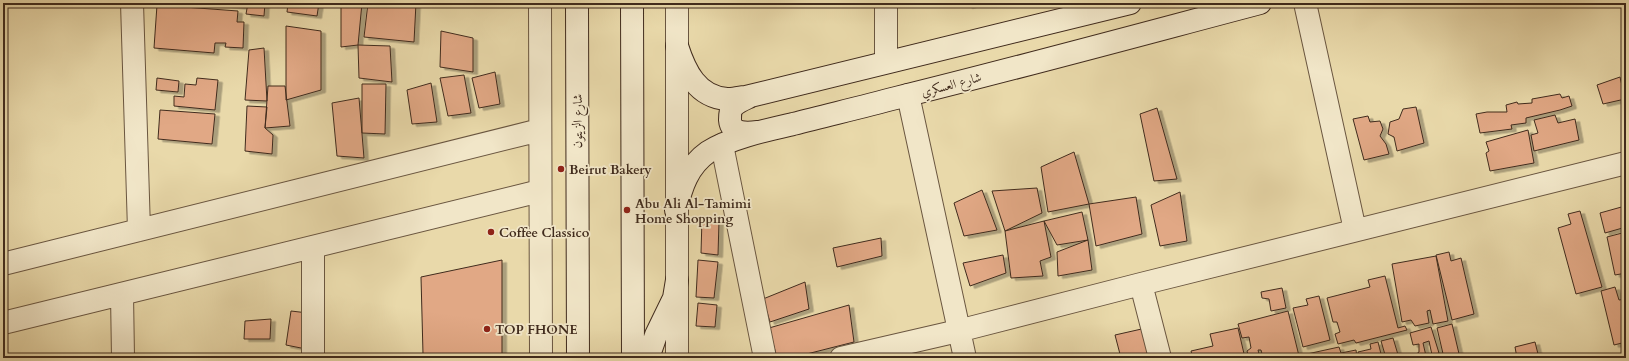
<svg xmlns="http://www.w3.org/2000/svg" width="1629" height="361" font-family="Cardo,Amiri,serif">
	<defs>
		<filter id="shadow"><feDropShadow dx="4.5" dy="2.5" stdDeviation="0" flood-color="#0004"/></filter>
	</defs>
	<rect width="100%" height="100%" fill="#e9d9aa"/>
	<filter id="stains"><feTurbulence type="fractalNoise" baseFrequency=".005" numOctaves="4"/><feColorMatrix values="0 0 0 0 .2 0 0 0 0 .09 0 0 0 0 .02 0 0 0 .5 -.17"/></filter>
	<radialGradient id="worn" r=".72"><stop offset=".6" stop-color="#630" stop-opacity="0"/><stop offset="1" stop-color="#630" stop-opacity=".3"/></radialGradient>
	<path fill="#e1a885" stroke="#402b1d" filter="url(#shadow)" d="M212 3H246L245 7Z
		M248 3H265L264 16 246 14Z
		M288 3H319L317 16 287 12Z
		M341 3H362L358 45 341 47Z
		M368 3H416L414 42 364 37Z
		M967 3H977L968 6Z
		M157 5 238 11 237 22H244L243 48 225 47 226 43H215L214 53 154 48Z
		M286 26 321 31V90L286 100Z
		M441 31 473 38V72L440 67Z
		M358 45 390 46 392 82 359 78Z
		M264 48 267 101 245 100 249 50Z
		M495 72 500 104 479 108 472 78Z
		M464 75 471 113 448 116 440 78Z
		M1620 77 1625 99 1603 104 1597 85Z
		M157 78 179 81 178 92 156 90Z
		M197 78 218 80 215 110 174 106V96L184 97 185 84 196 85Z
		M431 83 437 122 412 124 407 90Z
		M362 84H386L385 134 362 133Z
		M268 86H285L290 126 265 128Z
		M1560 94 1562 98 1569 96 1572 106 1560 110 1526 118V123L1511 125 1512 129 1480 133 1476 114 1487 112H1507L1506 105 1517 102 1518 104 1532 103V99Z
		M359 98 364 158 337 156 332 103Z
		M247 106 267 107 265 128 273 135 272 154 245 151Z
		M1416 107 1424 143 1397 151 1394 137 1388 134 1390 122 1399 119 1403 109Z
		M1157 108 1177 179 1154 181 1140 114Z
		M160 110 215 114 212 144 158 139Z
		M1555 115 1558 123 1575 119 1579 140 1534 151 1531 135 1538 133 1534 120Z
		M1368 116 1370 122 1380 121 1383 129 1380 136 1386 144 1389 154 1364 160 1353 119Z
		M1528 130 1534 163 1490 171 1486 153 1489 151 1486 142Z
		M1074 152 1089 204 1048 212 1041 167Z
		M1037 188 1042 213 1005 231 992 191Z
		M982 190 997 230 964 236 954 203Z
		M1180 192 1187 241 1160 246 1151 205Z
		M1136 197 1142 234 1096 246 1089 204Z
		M1625 206 1626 227 1605 233 1600 213Z
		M1580 211 1602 287 1576 294 1558 228 1571 224 1568 214Z
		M1082 212 1088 240 1057 245 1044 221Z
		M702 218 719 221 718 255 701 253Z
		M1044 221 1051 257 1040 261 1043 276 1011 278 1005 231Z
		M1626 232V273L1615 275 1607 237Z
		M881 238 882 256 837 267 833 248Z
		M1088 240 1092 270 1058 276 1057 252Z
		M1449 252 1451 261 1461 258 1474 314 1452 320 1436 255Z
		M1003 255 1006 273 970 286 963 263Z
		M1436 256 1448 321 1433 324 1430 310 1427 311 1429 323 1415 326 1411 320 1402 322 1392 264Z
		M502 260V354H423L421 277Z
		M698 260 718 262 714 298 696 297Z
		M1385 276 1398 328 1405 326 1407 330 1356 343 1354 340 1338 344 1335 334 1340 332 1337 322H1333L1327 298 1370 287 1368 280Z
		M805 282 809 309 770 322 763 299Z
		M1615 287 1619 300 1626 299V342L1614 345 1601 291Z
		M1282 288 1286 308 1271 311 1269 299 1262 298 1261 292Z
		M1319 296 1330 340 1303 347 1293 308 1308 305 1306 299Z
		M698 303 717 305 715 327 696 326Z
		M849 305 854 342 791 358H777L769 328Z
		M291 311 308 313 306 349 286 345Z
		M1288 311 1299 356 1290 358H1263L1261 350H1258L1260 358H1249L1247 351 1251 348 1249 337 1242 338 1238 324Z
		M271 319 270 339H244L245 321Z
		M1452 324 1460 358H1444L1437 328Z
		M1431 327 1439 353 1432 355 1429 341 1423 343 1426 356 1414 358 1415 355 1419 352V344L1413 345 1410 333Z
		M1146 328 1151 358H1121L1115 335Z
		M1238 328 1245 358H1193L1191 351 1213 346 1210 334Z
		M1393 338 1399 358H1386L1381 341Z
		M1378 342 1382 358H1360L1358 352 1371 349 1370 344Z
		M1535 342 1539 358H1517L1515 347Z
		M1339 347 1341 353 1356 350 1357 358H1308L1307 354Z
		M1410 355 1413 358H1399Z"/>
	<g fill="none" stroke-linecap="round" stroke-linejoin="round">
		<g stroke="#6a5640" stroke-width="24">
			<path id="minor" d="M132 3 139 230
				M540 3 541 358
				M677 3V358
				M886 3V62
				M1305 3 1355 230
				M908 95 965 358
				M722 145 765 358
				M3 264 540 130
				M1141 284 1160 358
				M122 294 123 358
				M3 323 540 191
				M313 358V247
				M841 358 958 331 1141 284 1626 163"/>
		</g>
		<g stroke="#402b1d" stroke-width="24">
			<path id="secondary" d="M577 3 578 358
				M632 3 633 358
				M677 46C685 71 697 97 727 99 733 99 740 97 746 97L1130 3
				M751 96C745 99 736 102 732 108 730 111 730 116 730 120 731 135 748 133 758 132
				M676 210C681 187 688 166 708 152 730 138 767 130 793 124 828 115 862 107 896 98 1018 68 1139 35 1260 3
				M648 358 656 335 674 298 677 280"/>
		</g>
		<use href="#minor" stroke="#f1e6c8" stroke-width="22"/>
		<use href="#secondary" stroke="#f1e6c8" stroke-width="22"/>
	</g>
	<g fill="#8f2418" stroke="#f1e6c8" stroke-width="1.5">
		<circle cx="561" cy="169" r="4"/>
		<circle cx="627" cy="210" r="4"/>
		<circle cx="491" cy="232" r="4"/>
		<circle cx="487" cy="329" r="4"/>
	</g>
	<g text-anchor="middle" stroke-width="3.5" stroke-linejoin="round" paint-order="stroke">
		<g font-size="13" fill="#402b1d" stroke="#f1e6c8">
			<text transform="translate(951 84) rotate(-15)" y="5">شارع العسكري</text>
			<text transform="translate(577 121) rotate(-90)" y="5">شارع الزيتون</text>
		</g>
		<g font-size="13" font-weight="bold" fill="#402b1d" stroke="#f1e6c8" text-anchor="start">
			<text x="569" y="174">Beirut Bakery</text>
			<text x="635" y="208">Abu Ali Al-Tamimi<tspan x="635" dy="15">Home Shopping</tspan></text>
			<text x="499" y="237">Coffee Classico</text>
			<text x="495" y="334">TOP FHONE</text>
		</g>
	</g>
	<rect width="1629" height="361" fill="none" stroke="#e9d9aa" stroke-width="16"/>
	<rect x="4" y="4" width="1621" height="353" fill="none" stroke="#402b1d" stroke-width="2"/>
	<rect x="8" y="8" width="1613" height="345" fill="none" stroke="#402b1d"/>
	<rect width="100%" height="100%" filter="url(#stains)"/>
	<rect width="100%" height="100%" fill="url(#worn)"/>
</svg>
